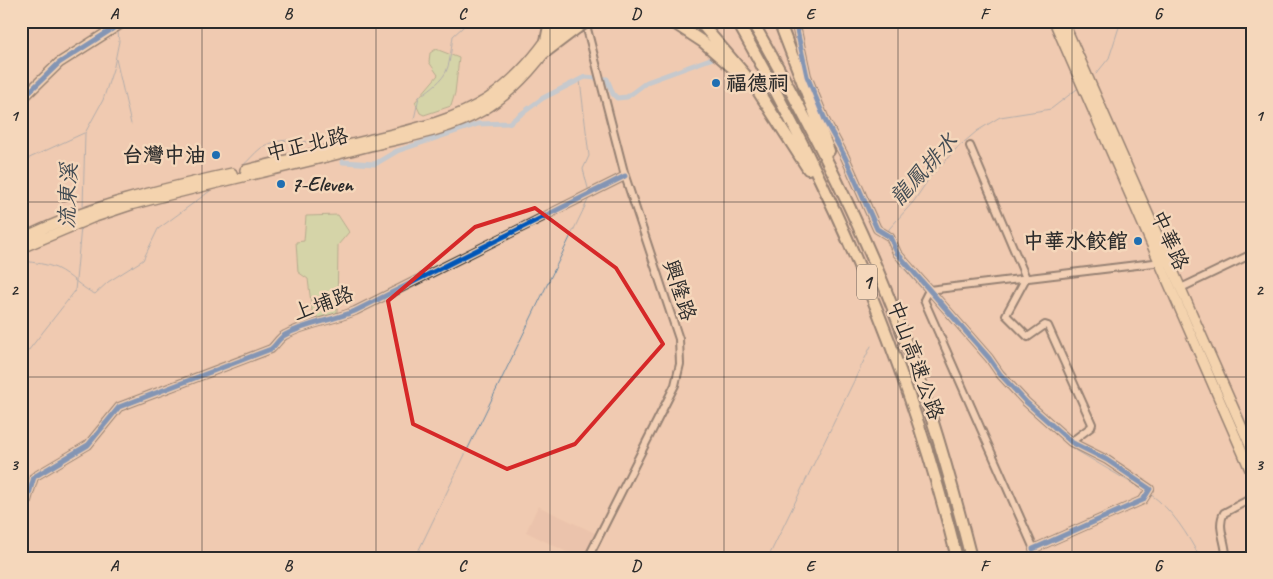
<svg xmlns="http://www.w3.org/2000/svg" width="1273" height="579" font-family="Caveat,'LXGW WenKai TC',sans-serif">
	<rect width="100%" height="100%" fill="#f0cab1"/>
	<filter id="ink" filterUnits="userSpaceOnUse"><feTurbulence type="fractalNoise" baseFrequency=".02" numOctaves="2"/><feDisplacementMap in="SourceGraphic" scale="10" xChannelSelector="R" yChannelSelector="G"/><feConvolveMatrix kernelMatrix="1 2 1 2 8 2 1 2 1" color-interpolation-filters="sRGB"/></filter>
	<g filter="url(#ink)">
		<path fill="#e5bba6" d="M538 506 597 534 585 558H579L526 532Z"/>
		<path fill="#b4e09e" stroke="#708664" d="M436 49 459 58 455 93 451 106 424 115 420 113 415 102 438 75 429 62 430 53Z
			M338 215 349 232 338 245 337 316 321 321 312 311 308 279 298 272 296 242 304 241 306 216Z"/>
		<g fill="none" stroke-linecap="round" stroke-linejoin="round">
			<path stroke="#6989a1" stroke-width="1" d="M116 59 131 124
				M1096 74 1109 58 1121 21
				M580 80 589 156 583 169 589 192
				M414 119 419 97C450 75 448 73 453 36L463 27 464 21
				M21 166 25 160 84 133
				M241 167C248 162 254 153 261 148 275 139 299 137 314 145
				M83 208 85 133 103 100 114 66 119 41 118 32
				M889 234V229L914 201 930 177 956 149 977 131 1000 117 1051 109 1077 89
				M888 240V244L899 263 924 291
				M25 261C35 263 47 264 56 268 71 275 81 288 95 294L108 282 143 260 158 229 210 191
				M929 296 953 322
				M959 329 994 370
				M21 360 75 291 81 227
				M1053 430 1069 446 1145 491
				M1150 494C1172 509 1188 535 1200 558
				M415 558 590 196
				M768 558 871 346"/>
			<path stroke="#92c7f0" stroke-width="5" d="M343 162 375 164 397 151 478 124 509 123 543 98 585 77 607 79 613 94 617 98 627 97 647 82 713 58"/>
			<g stroke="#2b2b2b" stroke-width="10">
				<path id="minor" d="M585 21 625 176 679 339 680 364 675 385 588 558
					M795 21 807 76 826 122 845 157 877 229 890 237 897 253 989 358 1000 374 1026 402 1071 442 1107 460 1150 489 1143 500 1033 549
					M970 146 1026 278
					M1026 278 1006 315 1028 337 1045 325 1048 326 1092 424 1091 427 1071 442
					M1181 288 1252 254
					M21 521 34 477 88 445 119 407 271 349C276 345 279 338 285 335 306 323 332 321 355 311L625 176
					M1038 558 924 300 929 290 1162 262
					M1226 558C1227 543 1216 527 1224 513L1252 498"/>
			</g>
			<g stroke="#2b2b2b" stroke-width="12">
				<path id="major" d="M1054 21 1252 474
					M1063 21 1252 450
					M21 100 59 63 125 21
					M245 170C286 160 327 150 368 140 408 130 451 122 487 99 516 80 540 51 559 21
					M21 239C87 206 161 189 232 173
					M21 248 92 218 131 205C210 183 291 167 370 146 407 137 448 131 482 111 518 90 544 56 567 21"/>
			</g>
			<g stroke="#2b2b2b" stroke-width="14">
				<path id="highway" d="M671 21 703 42 735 70
					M699 21 754 85 808 169
					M737 21C835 194 909 365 957 558
					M752 21C808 119 861 221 900 327 929 402 951 479 971 558
					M779 21 829 151
					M546 41 550 21
					M544 53 577 28"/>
			</g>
			<use href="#minor" stroke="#f5d7bb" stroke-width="6"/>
			<use href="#major" stroke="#f8deab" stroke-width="9"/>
			<use href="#highway" stroke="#f8deab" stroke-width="10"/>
			<g stroke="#2b2b2b" stroke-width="14" stroke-linecap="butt">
				<path id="highway-bridge" d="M577 28 588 21"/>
			</g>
			<use href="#highway-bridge" stroke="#f8deab" stroke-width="10"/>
			<g stroke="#f5d7bb" stroke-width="8">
				<path id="cycleway" d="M795 21 807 76 826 122 845 157 877 229 890 237 897 253 989 358 1000 374 1026 402 1071 442 1107 460 1150 489 1143 500 1033 549
					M21 100 59 63 125 21
					M21 521 34 477 88 445 119 407 271 349C276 345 279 338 285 335 306 323 332 321 355 311L625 176"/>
			</g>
			<use href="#cycleway" stroke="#0057b8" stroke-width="5"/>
		</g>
	</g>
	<path d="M0 0H1273V579H0ZM535 208 616 268 663 344 575 444 507 469 413 424 388 301 475 227Z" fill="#f0cab1" fill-opacity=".55" fill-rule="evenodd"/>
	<path fill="none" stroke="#d62828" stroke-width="4" stroke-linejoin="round" d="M535 208 616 268 663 344 575 444 507 469 413 424 388 301 475 227Z"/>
	<path fill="none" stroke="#2b2b2b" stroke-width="1" stroke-opacity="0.55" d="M202 21V558M376 21V558M550 21V558M724 21V558M898 21V558M1072 21V558M21 202H1252M21 377H1252"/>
	<g fill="#1f6fb2" stroke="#f5d7bb" stroke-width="2">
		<circle cx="716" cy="83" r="5"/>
		<circle cx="216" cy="155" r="5"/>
		<circle cx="281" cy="184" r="5"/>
		<circle cx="1138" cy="241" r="5"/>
	</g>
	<g text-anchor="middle" stroke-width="5" stroke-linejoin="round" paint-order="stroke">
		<rect fill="#f5d7bb" stroke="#685f56" stroke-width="1" x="857" y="264.5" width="20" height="35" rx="4"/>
		<g font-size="20" font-weight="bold" fill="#2b2b2b">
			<text x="867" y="289">1</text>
		</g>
		<g font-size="21" font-weight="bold" fill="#2b2b2b" stroke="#f5d7bb" text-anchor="start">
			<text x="726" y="90">福德祠</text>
			<text x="206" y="162" text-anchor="end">台灣中油</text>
			<text x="291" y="191">7-Eleven</text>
			<text x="1128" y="248" text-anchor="end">中華水餃館</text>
		</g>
		<g font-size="21" fill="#2b2b2b" stroke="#f5d7bb">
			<text transform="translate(307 144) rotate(-13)" y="7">中正北路</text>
			<text transform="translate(1170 240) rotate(66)" y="7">中華路</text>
			<text transform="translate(680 290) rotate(72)" y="7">興隆路</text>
			<text transform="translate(323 303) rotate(-20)" y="7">上埔路</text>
			<text transform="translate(916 360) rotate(70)" y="7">中山高速公路</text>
		</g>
		<g font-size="22" font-style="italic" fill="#404a52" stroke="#f5d7bb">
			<text transform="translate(923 169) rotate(-48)" y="8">龍鳳排水</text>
			<text transform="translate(67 196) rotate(-88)" y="8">流東溪</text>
		</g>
	</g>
	<rect width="1273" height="579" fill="none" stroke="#f5d7bb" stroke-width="55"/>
	<rect x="28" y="28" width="1218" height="524" fill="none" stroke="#2b2b2b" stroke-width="2"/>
	<g font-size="16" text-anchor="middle" font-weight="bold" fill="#2b2b2b">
		<text x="114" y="19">A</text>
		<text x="288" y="19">B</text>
		<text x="462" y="19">C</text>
		<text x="636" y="19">D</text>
		<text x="810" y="19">E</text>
		<text x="984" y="19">F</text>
		<text x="1158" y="19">G</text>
		<text x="14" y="121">1</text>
		<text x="1259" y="121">1</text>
		<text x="14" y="295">2</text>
		<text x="1259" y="295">2</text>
		<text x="14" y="470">3</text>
		<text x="1259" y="470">3</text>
		<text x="114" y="571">A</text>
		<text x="288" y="571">B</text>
		<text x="462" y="571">C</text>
		<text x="636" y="571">D</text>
		<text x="810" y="571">E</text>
		<text x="984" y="571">F</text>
		<text x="1158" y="571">G</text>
	</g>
</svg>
